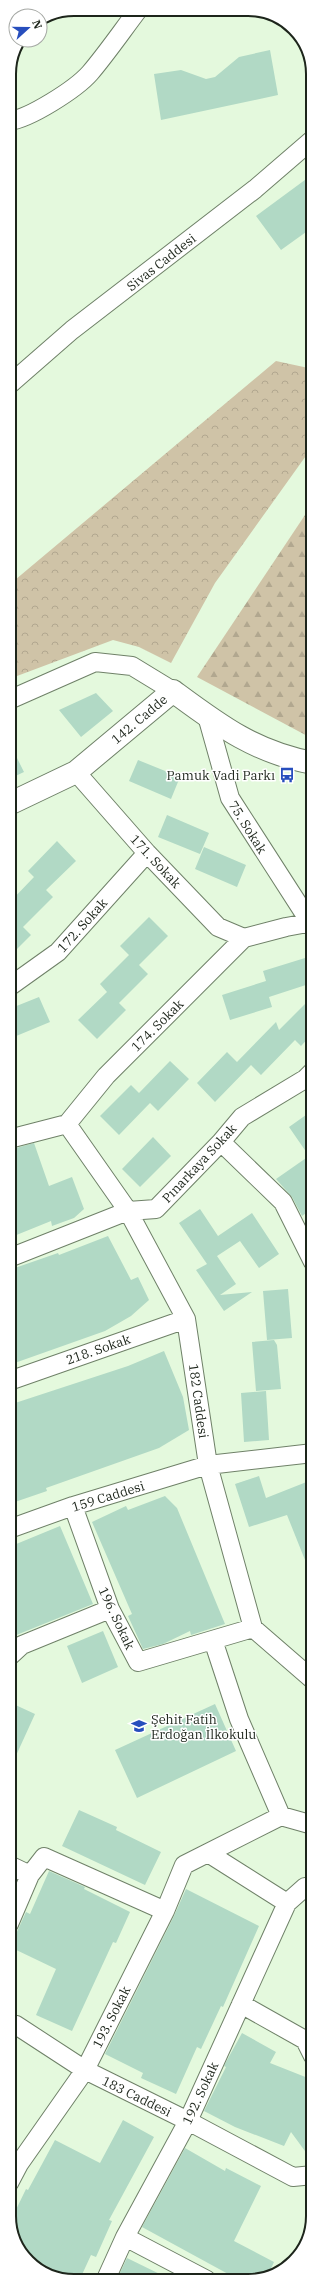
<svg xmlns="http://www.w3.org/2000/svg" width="322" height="2290" font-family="'IBM Plex Serif',serif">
	<defs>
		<pattern id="forest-firs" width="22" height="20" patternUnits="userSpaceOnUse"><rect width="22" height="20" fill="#cfc3a7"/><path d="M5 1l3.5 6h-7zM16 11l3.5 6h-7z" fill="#b1a78f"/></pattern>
		<pattern id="park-crowns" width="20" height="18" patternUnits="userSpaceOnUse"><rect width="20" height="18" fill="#cfc3a7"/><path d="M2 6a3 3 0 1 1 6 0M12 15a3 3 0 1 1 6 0" fill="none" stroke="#b1a78f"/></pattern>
	</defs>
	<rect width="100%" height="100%" fill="#e4f9dd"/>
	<path fill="url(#forest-firs)" d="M313 503V739L197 677Z"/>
	<path fill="url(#park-crowns)" d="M276 361 313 369V446L215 583 171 663 139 647 113 640 9 679V585Z"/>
	<path fill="#b1d9c5" d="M270 50 278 95 161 120 154 74 181 70 206 79 215 77 239 57Z
		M313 174V227L281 250 256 216Z
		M96 693 113 711 81 737 59 710Z
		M9 742 24 772 9 779Z
		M138 760 180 777 171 799 129 781Z
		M167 815 209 833 200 854 158 837Z
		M57 841 76 861 46 890 53 897 23 927 31 935 9 957V903L34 877 28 871Z
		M204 847 246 865 237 887 195 869Z
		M149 917 168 936 139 965 148 974 119 1003 126 1010 97 1039 78 1020 107 992 100 984 129 955 120 946Z
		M305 958 312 983 269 997 272 1007 230 1020 222 995 266 981 263 971Z
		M313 996V1033L301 1046 295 1040 261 1075 251 1065 215 1102 197 1083 227 1052 237 1062 276 1022 279 1030Z
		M39 997 50 1022 9 1039V1009Z
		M170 1061 189 1079 158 1111 150 1103 119 1135 100 1116 131 1085 139 1093Z
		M313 1110V1208L302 1216 292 1197 276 1179 309 1156 289 1127Z
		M153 1137 171 1156 140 1187 122 1169Z
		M34 1143 49 1186 72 1177 84 1209 74 1218 52 1226 51 1221 9 1238V1150Z
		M200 1209 218 1236 252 1213 279 1254 259 1268 240 1241 217 1256 236 1284 220 1295 252 1292 224 1311 196 1270 207 1264 179 1223Z
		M108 1236 131 1280 138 1277 149 1300 131 1316 105 1331 9 1365V1270L58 1253 59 1255Z
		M288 1289 292 1338 267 1340 263 1291Z
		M274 1340 277 1345 281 1389 256 1391 252 1342Z
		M164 1351 183 1397 189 1430 159 1448 46 1488 47 1491 12 1503 9 1495V1405L128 1366Z
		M266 1391 269 1440 244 1442 241 1393Z
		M259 1476 266 1498 309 1481 313 1490V1580L287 1515 249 1527 235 1484Z
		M165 1496 177 1508 225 1624 191 1635 190 1631 163 1644 143 1649 128 1616 132 1614 92 1522 126 1506 128 1510Z
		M60 1526 93 1604 9 1638V1547Z
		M103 1631 118 1667 82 1683 67 1646Z
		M9 1702 35 1714 9 1771Z
		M215 1704 236 1751 137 1798 115 1750Z
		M79 1810 117 1827 116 1830 161 1852 145 1885 62 1846Z
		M49 1871 85 1887 84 1889 130 1912 116 1943 113 1942 72 2031 36 2015 56 1969 10 1947 26 1912 30 1914Z
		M186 1889 259 1926 223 2007 221 2006 201 2049 197 2047 176 2094 141 2078 143 2073 105 2054 174 1916Z
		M242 2033 276 2052 270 2063 313 2080V2162L291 2132 284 2146 235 2127 204 2111 226 2067 224 2066 226 2062Z
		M123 2120 154 2137 109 2220 112 2221 96 2257 91 2255 80 2279H57L25 2259 10 2222 26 2189 28 2190 55 2140 100 2163Z
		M185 2148 225 2171 226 2168 261 2186 234 2241 274 2262 269 2273 252 2281H241L142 2227Z
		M127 2258 172 2280 117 2279Z"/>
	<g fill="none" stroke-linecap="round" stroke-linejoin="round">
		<g stroke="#6f8168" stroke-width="20">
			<path id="street" d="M9 121C29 119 76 89 90 73 107 53 122 31 138 10
				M9 385 72 330 255 189 313 139
				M9 700 95 662 132 666 173 691
				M207 716 230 798 313 927
				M76 772 147 853 218 927 244 938
				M9 987 58 952 147 853
				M67 1124 128 1211 186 1319 208 1465 253 1628 313 1680
				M9 1139 67 1124 106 1076 244 938 286 927 313 922
				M221 1142 283 1202 313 1262
				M9 1258 128 1211 156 1209 221 1142 242 1117 305 1079 313 1071
				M9 1381 186 1319
				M73 1506 110 1609 138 1662 253 1628
				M9 1529 73 1506 208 1465 313 1453
				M213 1640 239 1719 281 1816
				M9 1657 22 1645 110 1609
				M208 1853 287 1903
				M9 1865 30 1875 44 1857 165 1911
				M9 1924 30 1875
				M241 2004 305 2040 313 2056
				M9 2024 16 2025 85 2070 188 2121 293 2177 313 2175
				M9 2183 19 2164 85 2070 165 1911 184 1865 281 1816 313 1825
				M125 2237 207 2280
				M106 2279 125 2237 188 2121 287 1903 305 1887 313 1890"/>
		</g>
		<g stroke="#6f8168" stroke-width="24">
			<path id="secondary" d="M9 804 76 772 173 691C219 725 254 752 313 763"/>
		</g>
		<use href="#street" stroke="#fff" stroke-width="18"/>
		<use href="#secondary" stroke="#fff" stroke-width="22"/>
	</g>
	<defs>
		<g id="bus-bare" transform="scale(1.2)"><path d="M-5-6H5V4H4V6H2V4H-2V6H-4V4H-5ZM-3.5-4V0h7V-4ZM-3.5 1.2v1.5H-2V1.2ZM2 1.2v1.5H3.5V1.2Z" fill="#274ebd" stroke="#fff" stroke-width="2.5" paint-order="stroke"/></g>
		<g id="school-bare" transform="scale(1.2)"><path d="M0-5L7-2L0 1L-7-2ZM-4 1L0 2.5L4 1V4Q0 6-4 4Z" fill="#274ebd" stroke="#fff" stroke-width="2.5" paint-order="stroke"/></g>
	</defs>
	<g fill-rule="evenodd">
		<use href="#bus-bare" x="287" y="775"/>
		<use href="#school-bare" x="139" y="1726"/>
	</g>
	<g text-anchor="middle" stroke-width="3" stroke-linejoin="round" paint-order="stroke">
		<g font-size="13" fill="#1d251b" stroke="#fff">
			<text transform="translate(161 262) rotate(-38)" y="5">Sivas Caddesi</text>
			<text transform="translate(139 719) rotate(-40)" y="5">142. Cadde</text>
			<text transform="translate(248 827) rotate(58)" y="5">75. Sokak</text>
			<text transform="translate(156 861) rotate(47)" y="5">171. Sokak</text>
			<text transform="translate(82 925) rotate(-48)" y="5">172. Sokak</text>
			<text transform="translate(157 1025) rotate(-45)" y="5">174. Sokak</text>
			<text transform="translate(199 1163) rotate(-47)" y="5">Pınarkaya Sokak</text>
			<text transform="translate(98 1349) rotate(-19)" y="5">218. Sokak</text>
			<text transform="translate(199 1401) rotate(82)" y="5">182 Caddesi</text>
			<text transform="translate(108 1496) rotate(-17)" y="5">159 Caddesi</text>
			<text transform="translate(117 1618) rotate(65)" y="5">196. Sokak</text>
			<text transform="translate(111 2017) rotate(-63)" y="5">193. Sokak</text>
			<text transform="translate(200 2093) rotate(-65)" y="5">192. Sokak</text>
			<text transform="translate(137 2096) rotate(26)" y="5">183 Caddesi</text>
		</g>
		<g font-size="13" fill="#1d251b" stroke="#fff" text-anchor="end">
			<text x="275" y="780">Pamuk Vadi Parkı</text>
			<text x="151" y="1724" text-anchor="start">Şehit Fatih<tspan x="151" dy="15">Erdoğan İlkokulu</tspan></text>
		</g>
	</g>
	<path d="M0 0H322V2290H0ZM74 16H248A58 58 0 0 1 306 74V2216A58 58 0 0 1 248 2274H74A58 58 0 0 1 16 2216V74A58 58 0 0 1 74 16Z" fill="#fff" fill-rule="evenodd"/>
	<path fill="none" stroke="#1d251b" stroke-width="2" d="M74 16H248A58 58 0 0 1 306 74V2216A58 58 0 0 1 248 2274H74A58 58 0 0 1 16 2216V74A58 58 0 0 1 74 16Z"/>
	<g transform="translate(28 28) rotate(69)"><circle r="19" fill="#ffffff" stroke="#a5a8a4"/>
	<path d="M0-3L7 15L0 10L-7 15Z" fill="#274ebd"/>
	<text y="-6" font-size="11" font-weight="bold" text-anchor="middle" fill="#1d251b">N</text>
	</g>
</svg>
